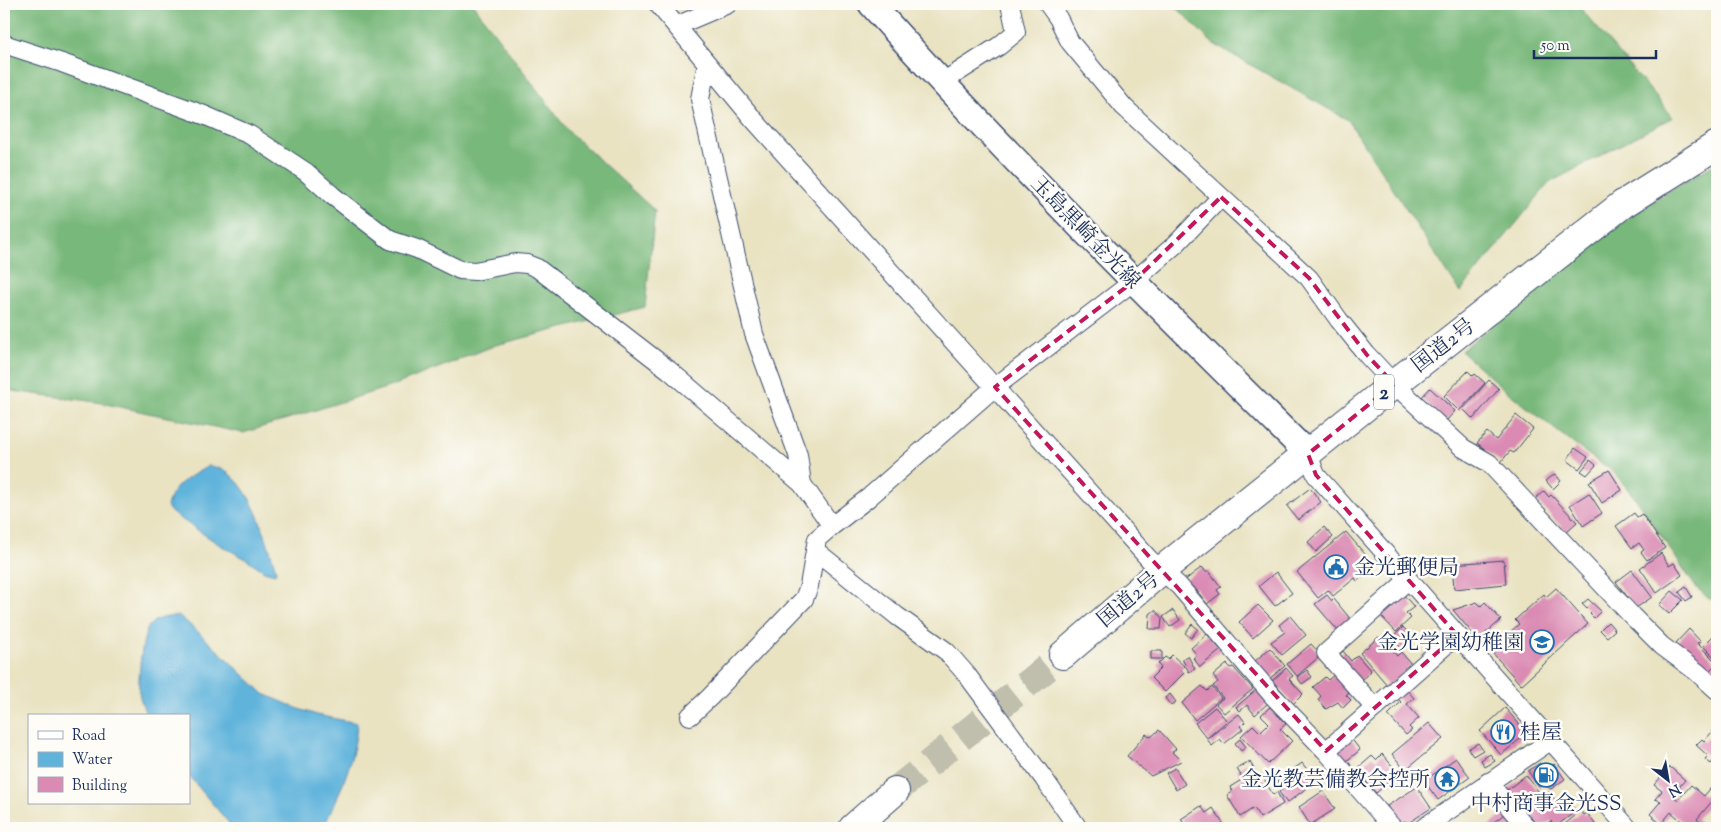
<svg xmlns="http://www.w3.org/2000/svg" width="1721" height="832" font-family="'Sorts Mill Goudy','Noto Serif JP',serif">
	<rect width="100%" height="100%" fill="#fdfcf7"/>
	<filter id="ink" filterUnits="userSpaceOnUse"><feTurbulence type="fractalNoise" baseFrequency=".02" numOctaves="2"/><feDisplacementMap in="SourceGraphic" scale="10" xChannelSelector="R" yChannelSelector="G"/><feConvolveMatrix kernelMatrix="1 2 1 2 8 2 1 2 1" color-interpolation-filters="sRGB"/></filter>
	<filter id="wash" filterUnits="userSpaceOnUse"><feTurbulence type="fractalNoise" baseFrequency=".0096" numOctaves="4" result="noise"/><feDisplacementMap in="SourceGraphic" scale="20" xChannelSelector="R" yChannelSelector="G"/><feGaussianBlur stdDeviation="1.12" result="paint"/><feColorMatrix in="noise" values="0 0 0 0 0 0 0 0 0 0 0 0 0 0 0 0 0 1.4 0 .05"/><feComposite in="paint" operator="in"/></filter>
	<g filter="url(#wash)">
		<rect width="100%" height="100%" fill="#e9e3c2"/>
		<path fill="#78b87a" stroke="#4a746c" d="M4 4H473L568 131 655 211 645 307 496 345 395 385 243 433 96 402 4 390Z
			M1173 4H1577L1673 117 1549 183 1460 292 1348 120 1212 43Z
			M1717 163V602L1708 598 1695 586 1636 499 1609 467 1600 463 1571 442 1504 389 1461 351C1542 284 1624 213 1717 163Z"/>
		<path fill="#60b4dc" stroke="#3e729d" d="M208 466C249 468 266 538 276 570L275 574 264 571 248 560 220 545 172 513 167 507C171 484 191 477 208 466Z
			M179 616 195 629 264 694 299 709 317 715 357 723C355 760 339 796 323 828H233L189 776V716H147C144 708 139 698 139 690 138 677 142 633 150 625 158 616 169 617 179 616Z"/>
		<g id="blocks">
			<path fill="#da8ab3" d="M1468 371 1473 376 1475 374 1485 383 1459 411 1444 396Z
				M1489 380 1499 389 1473 419 1463 409Z
				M1430 388 1455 411 1446 421 1421 398Z
				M1516 415 1533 429 1514 453 1510 451 1501 462 1477 443 1487 432 1496 440Z
				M1575 448 1588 457 1579 469 1567 460Z
				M1590 460 1596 465 1587 475 1581 471Z
				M1609 470 1622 490 1602 503 1589 482Z
				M1555 474 1561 481 1553 489 1546 481Z
				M1310 488 1321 502 1298 520 1287 506Z
				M1544 491 1549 497 1551 495 1577 522 1566 532 1535 499Z
				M1589 493 1602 513 1583 526 1570 505Z
				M1634 513 1637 517 1642 514 1665 548 1647 560 1641 552 1644 550 1639 543 1632 548 1616 526Z
				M1324 527 1333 537 1316 552 1308 542Z
				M1346 532 1370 560 1369 562 1374 568 1357 581 1355 578 1333 596 1328 590 1318 598 1297 572Z
				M1661 553 1669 566 1674 563 1682 575 1657 593 1640 568Z
				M1504 560 1506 584 1454 589 1452 564Z
				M1202 567 1206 572 1208 570 1221 587 1217 590 1220 594 1207 604 1194 587 1190 590 1184 581Z
				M1632 570 1652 597 1636 608 1616 582Z
				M1276 572 1292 593 1275 606 1259 586Z
				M1686 587 1692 597 1686 601 1679 592Z
				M1556 588 1588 624 1521 685 1490 650 1519 624 1515 620 1544 594 1546 597Z
				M1672 591 1683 600 1669 614 1659 605Z
				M1403 594 1414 607 1406 613 1411 618 1396 632 1380 615Z
				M1327 595 1332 601 1334 599 1352 621 1339 632 1315 604Z
				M1588 599 1601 611 1594 618 1590 614 1591 613 1582 604Z
				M1477 602 1481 606 1485 602 1501 620 1478 640 1453 610Z
				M1258 605 1273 620 1253 638 1239 622Z
				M1155 610 1162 618 1161 629H1149L1150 614Z
				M1173 610 1180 620 1170 627 1163 617Z
				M1290 616 1306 635 1282 655 1271 642 1285 632 1279 625Z
				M1608 622 1615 630 1607 637 1600 630Z
				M1192 624 1198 629 1191 638 1185 633Z
				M1403 627 1414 639 1403 650 1392 638Z
				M1689 629 1701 642 1697 643 1717 663 1706 674 1675 644Z
				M1717 632V660L1703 646Z
				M1207 634 1221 650 1200 667 1193 658 1197 655 1191 648Z
				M1379 637 1383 642 1387 639 1396 648 1393 651 1397 656 1401 652 1412 665 1388 686 1360 653Z
				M1311 644 1321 655 1297 676 1287 664Z
				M1270 648 1285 666 1269 679 1254 662Z
				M1151 651H1162V659H1151Z
				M1343 651 1351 661 1357 655 1371 671 1358 683 1336 658Z
				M1172 655 1184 666 1180 670 1184 673 1165 692 1151 678 1161 668 1158 664 1165 657 1168 659Z
				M1188 656 1195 669 1189 672 1182 659Z
				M1227 664 1231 668 1233 667 1253 689 1224 713 1216 704 1223 698 1213 686 1218 682 1213 676Z
				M1286 668 1293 676 1289 679 1303 694 1293 704 1278 687 1276 689 1270 683Z
				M1307 670 1312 677 1302 684 1297 677Z
				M1336 673 1351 690 1346 695 1351 700 1343 708 1338 702 1326 709 1318 700 1321 696 1313 687 1325 677 1328 680Z
				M1202 686 1207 691 1212 687 1221 698 1195 720 1182 703Z
				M1405 688 1414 698 1407 704 1419 718 1409 727 1412 730 1406 735 1388 715 1401 702 1396 697Z
				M1257 689 1268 703 1255 715 1247 705 1240 711 1236 707Z
				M1170 694 1176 702 1171 706 1165 698Z
				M1215 707 1227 721 1207 738 1195 723Z
				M1270 707 1286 724 1280 729 1292 741 1268 764 1241 736 1253 725 1260 732 1269 723 1261 715Z
				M1505 708 1527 733 1501 755 1480 731Z
				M1239 714 1245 722 1241 726 1243 729 1224 744 1220 739 1212 746 1207 739Z
				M1429 723 1443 739 1405 770 1392 754Z
				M1159 730 1176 749 1172 752 1181 761 1151 776 1127 756 1146 734 1151 737Z
				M1713 731 1717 735V756L1711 764 1705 759 1708 756 1696 745 1702 739 1704 741Z
				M1350 737 1360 750 1344 763 1334 750Z
				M1240 739 1246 747 1241 751 1235 743Z
				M1478 743 1483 750 1473 756 1468 749Z
				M1382 754 1401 776 1392 784 1390 781 1376 793 1356 770 1372 756 1376 760Z
				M1490 754 1495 761 1485 767 1481 760Z
				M1456 758 1470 777 1438 800 1424 781Z
				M1250 762 1258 776 1261 774 1273 795 1277 792 1283 804 1260 818 1254 808 1240 817 1227 795 1232 792 1230 787 1243 779 1237 769Z
				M1302 763 1316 781 1287 803 1279 792 1283 789 1277 781Z
				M1540 763 1545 771 1554 764 1565 779 1551 789 1544 784 1539 787 1528 771Z
				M1670 767 1685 780 1672 795 1678 800 1691 785 1704 796 1715 783 1717 785V801L1714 799 1697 819 1701 823 1697 828H1683L1686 825 1671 812 1661 824 1650 814 1661 801 1655 799 1662 791 1654 785Z
				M1175 768 1185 784 1176 790 1166 773Z
				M1526 775 1538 791 1530 797 1534 802 1523 810 1507 790Z
				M1417 787 1431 808 1407 824 1405 821 1399 825 1387 806Z
				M1323 791 1335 809 1310 825 1299 807Z
				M1549 792 1559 805 1566 799 1576 811 1555 827 1551 821 1540 828 1536 823 1534 825 1524 812Z
				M1201 806 1206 813 1213 808 1226 828H1187L1181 819Z
				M1581 811 1584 815 1587 813 1595 824 1590 828H1560Z
				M1507 812 1519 828H1486Z"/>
		</g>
	</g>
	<g filter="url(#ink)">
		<use href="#blocks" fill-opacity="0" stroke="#3a4a6d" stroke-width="1"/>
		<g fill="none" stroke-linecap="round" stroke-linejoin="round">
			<path stroke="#c0bfae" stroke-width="28" stroke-dasharray="28 14" stroke-linecap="butt" d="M895 791 1063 655"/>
			<g stroke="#3a4a6d" stroke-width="20">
				<path id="street" d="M658 4 754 120 1149 559 1179 586 1273 696 1326 751 1393 828
					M1048 4 1058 18 1070 42 1124 107 1309 278 1339 320 1367 355 1394 384 1463 448 1489 463 1632 616 1662 646 1697 672 1717 690
					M676 26 728 4
					M4 44 62 63 204 115 250 135 306 172 333 196 390 240 417 249 460 270 475 271 515 263 527 264 537 268 669 370 802 484 832 526
					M707 63 700 99 754 334 798 455 802 484
					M941 83 999 46 1016 32 1010 4
					M1308 454 1316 475 1628 828
					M816 551 897 616 946 651 967 675 1044 779 1078 828
					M1375 708 1326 653 1408 580
					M690 716 710 697 804 599 809 586 817 539 832 526 868 498 995 387 1134 281 1177 243 1221 197
					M1326 751 1457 635
					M1488 782 1527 828
					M1423 828 1550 741"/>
			</g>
			<g stroke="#3a4a6d" stroke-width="28">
				<path id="secondary" d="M871 4C1010 160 1159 307 1308 454"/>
			</g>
			<g stroke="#3a4a6d" stroke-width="30">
				<path id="highway" d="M1063 655 1163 569 1394 384 1623 204 1717 145
					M853 828 895 791"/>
			</g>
			<use href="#street" stroke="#fff" stroke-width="18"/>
			<use href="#secondary" stroke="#fff" stroke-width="25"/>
			<use href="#highway" stroke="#fff" stroke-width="28"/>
		</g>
	</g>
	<path fill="none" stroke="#c2185b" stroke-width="4" stroke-dasharray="10 6" stroke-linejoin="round" d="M1221 197 1309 278 1367 355 1394 384 1308 454 1316 475 1457 635 1326 751 995 387 1134 281Z"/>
	<defs>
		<g id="civic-ring" transform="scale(1.25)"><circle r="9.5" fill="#fdfcf7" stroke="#1f6fb2" stroke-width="1.5"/><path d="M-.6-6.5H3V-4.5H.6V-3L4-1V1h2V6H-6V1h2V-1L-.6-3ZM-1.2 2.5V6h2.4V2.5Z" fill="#1f6fb2"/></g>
		<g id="school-ring" transform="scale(1.25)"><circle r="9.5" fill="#fdfcf7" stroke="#1f6fb2" stroke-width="1.5"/><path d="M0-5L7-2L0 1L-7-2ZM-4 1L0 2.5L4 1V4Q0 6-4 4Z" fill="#1f6fb2"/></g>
		<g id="restaurant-ring" transform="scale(1.25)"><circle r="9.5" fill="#fdfcf7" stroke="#1f6fb2" stroke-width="1.5"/><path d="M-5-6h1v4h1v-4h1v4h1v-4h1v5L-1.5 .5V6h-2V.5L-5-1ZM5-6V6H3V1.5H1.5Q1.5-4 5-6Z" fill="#1f6fb2"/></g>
		<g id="fuel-ring" transform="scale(1.25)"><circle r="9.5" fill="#fdfcf7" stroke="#1f6fb2" stroke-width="1.5"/><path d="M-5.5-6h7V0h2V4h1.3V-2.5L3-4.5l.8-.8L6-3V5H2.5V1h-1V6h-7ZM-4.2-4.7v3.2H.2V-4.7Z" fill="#1f6fb2"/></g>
		<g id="temple-ring" transform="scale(1.25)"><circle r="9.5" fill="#fdfcf7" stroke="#1f6fb2" stroke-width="1.5"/><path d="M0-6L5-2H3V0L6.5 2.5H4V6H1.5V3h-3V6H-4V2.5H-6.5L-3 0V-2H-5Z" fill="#1f6fb2"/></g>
	</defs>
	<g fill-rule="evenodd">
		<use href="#civic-ring" x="1336" y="567"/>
		<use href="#school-ring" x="1542" y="642"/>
		<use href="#restaurant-ring" x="1503" y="732"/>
		<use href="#fuel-ring" x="1546" y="775"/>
		<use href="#temple-ring" x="1447" y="779"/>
	</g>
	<g text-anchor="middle" stroke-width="5" stroke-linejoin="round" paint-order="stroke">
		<rect fill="#fdfcf7" stroke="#5f6c8c" stroke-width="1" x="1374" y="374.5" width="20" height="35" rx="4"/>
		<g font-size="20" font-weight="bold" fill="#1b2f5e">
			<text x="1384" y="399">2</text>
		</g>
		<g font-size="21" fill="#1b2f5e" stroke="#fdfcf7">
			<text transform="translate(1086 232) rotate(46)" y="7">玉島黒崎金光線</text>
			<text transform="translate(1443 345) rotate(-38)" y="7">国道2号</text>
			<text transform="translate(1128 599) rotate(-40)" y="7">国道2号</text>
		</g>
		<g font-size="21" fill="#1b2f5e" stroke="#fdfcf7" text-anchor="start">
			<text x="1354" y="574">金光郵便局</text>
			<text x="1524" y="649" text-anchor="end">金光学園幼稚園</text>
			<text x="1520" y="739">桂屋</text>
			<text x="1430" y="786" text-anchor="end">金光教芸備教会控所</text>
			<text x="1546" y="810" text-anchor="middle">中村商事金光SS</text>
		</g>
	</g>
	<rect width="1721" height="832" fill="none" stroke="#fdfcf7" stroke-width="20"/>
	<rect x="28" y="714" width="162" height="90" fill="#fdfcf7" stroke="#a3aaba"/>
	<rect x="38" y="731" width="25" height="8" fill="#ffffff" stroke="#a3aaba"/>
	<text x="72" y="740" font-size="15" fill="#1b2f5e">Road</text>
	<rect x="38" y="752" width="25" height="15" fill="#60b4dc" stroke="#a3aaba"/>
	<text x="72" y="764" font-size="15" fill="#1b2f5e">Water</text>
	<rect x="38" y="777" width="25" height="15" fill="#da8ab3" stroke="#a3aaba"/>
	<text x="72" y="790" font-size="15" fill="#1b2f5e">Building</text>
	<g transform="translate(1668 780) rotate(149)" stroke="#fdfcf7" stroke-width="4" paint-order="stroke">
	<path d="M0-4L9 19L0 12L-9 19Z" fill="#1b2f5e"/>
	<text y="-8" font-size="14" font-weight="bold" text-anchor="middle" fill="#1b2f5e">N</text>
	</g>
	<path d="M1534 50v8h122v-8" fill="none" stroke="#1b2f5e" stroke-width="2.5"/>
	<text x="1541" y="50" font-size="15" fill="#1b2f5e" stroke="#fdfcf7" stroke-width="4" paint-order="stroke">50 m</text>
</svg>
